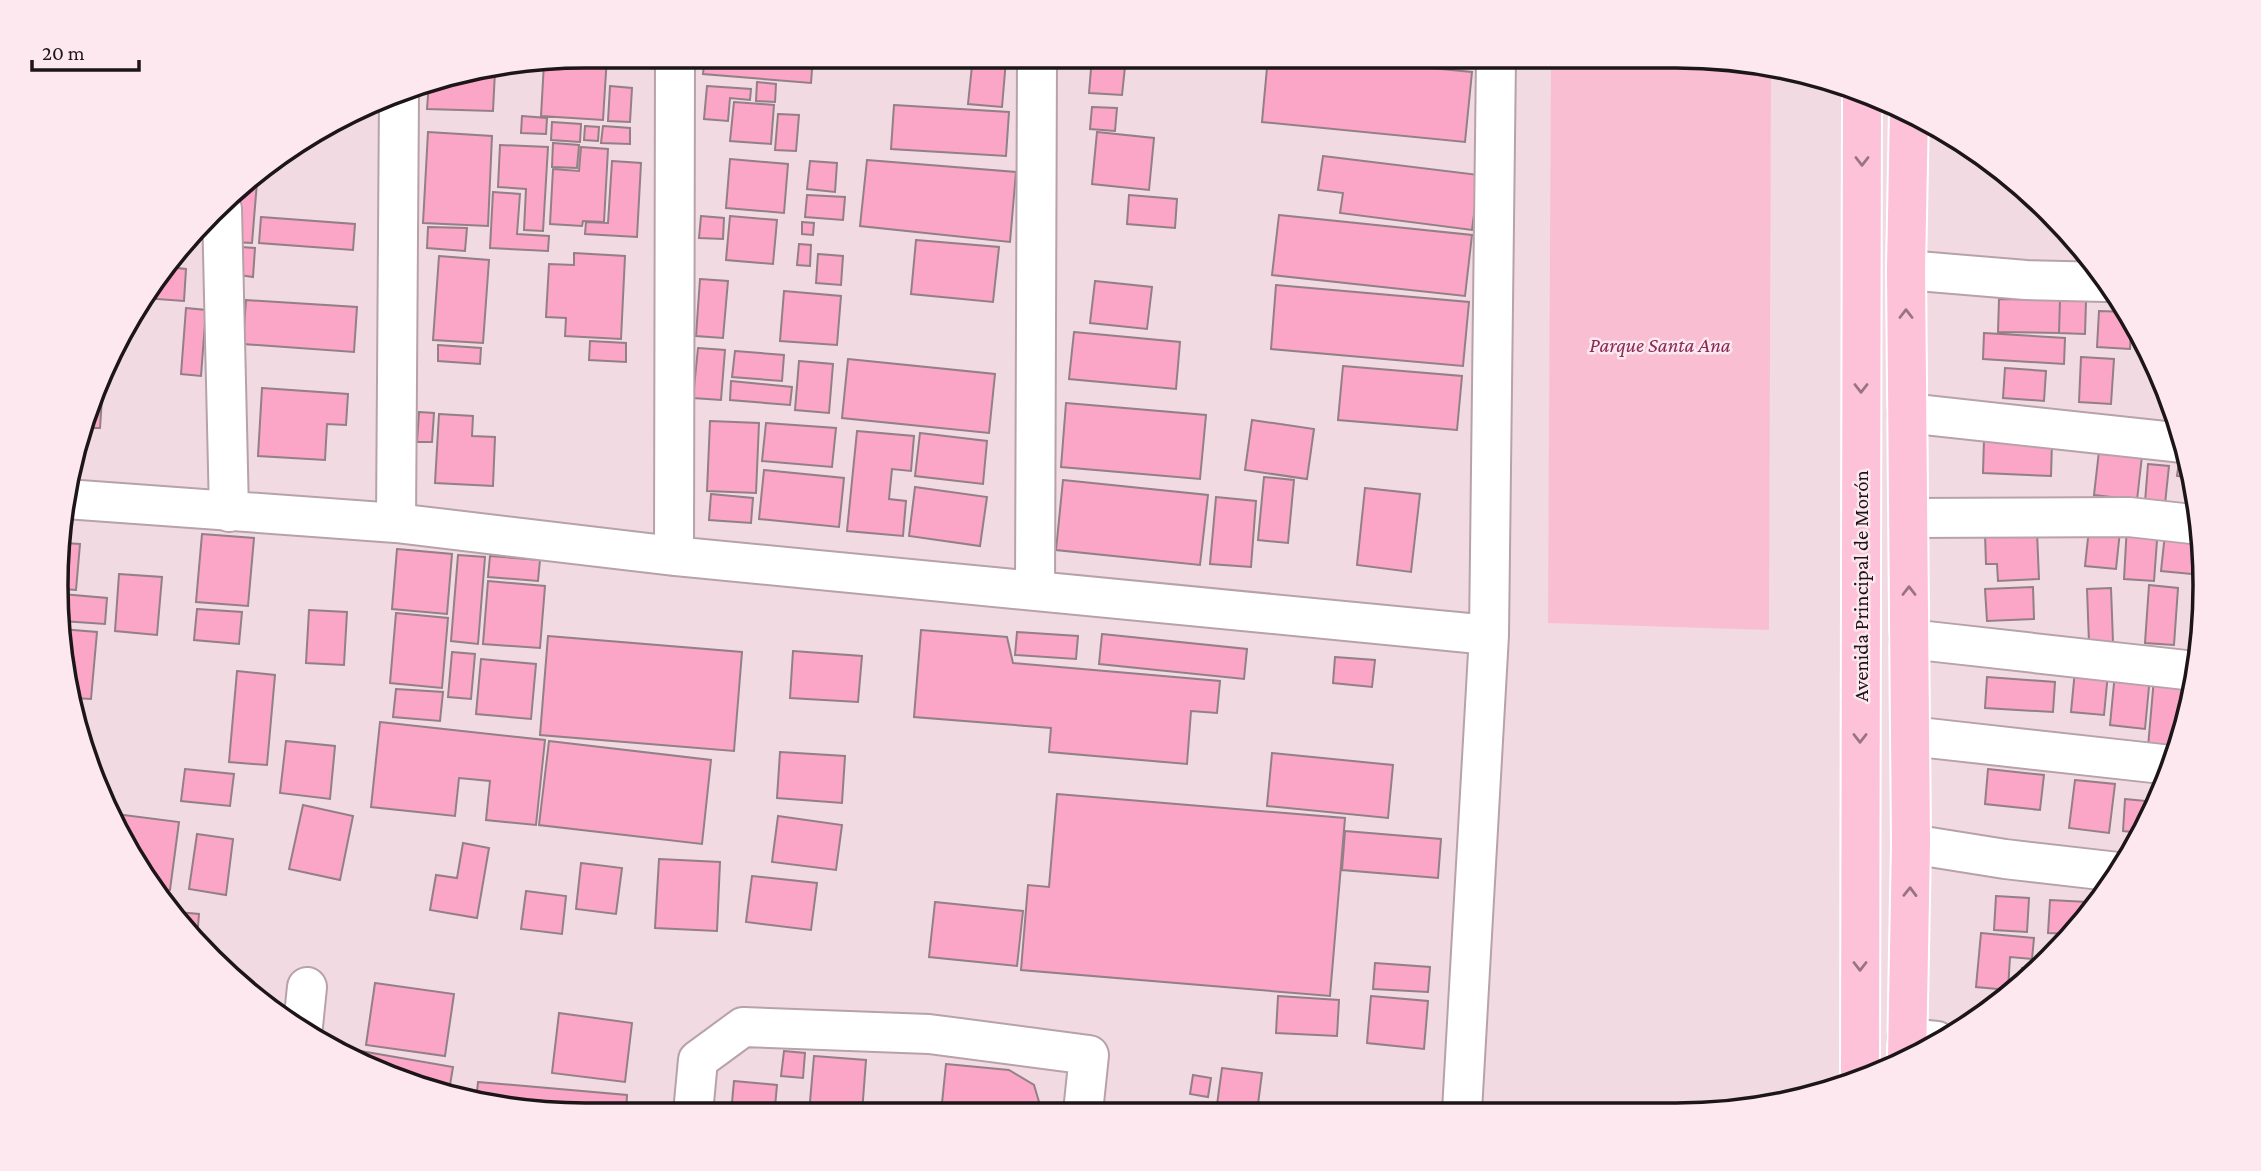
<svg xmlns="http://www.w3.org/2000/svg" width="2261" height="1171" font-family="'Crimson Pro',serif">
	<rect width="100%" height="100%" fill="#f1dae2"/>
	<path fill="#fabed3" d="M1551 57H1710L1771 67 1769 630 1548 623Z"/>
	<path fill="#fba6c6" stroke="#937f86" stroke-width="2" d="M586 56H607L603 120 541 116 544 63Z
		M616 56H636V66L615 65Z
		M705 56H813L811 83 703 74Z
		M973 56 1006 60 1002 107 968 104Z
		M1092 57H1126L1122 95 1089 93Z
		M1268 57H1319L1472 72 1465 142 1262 122Z
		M495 71 493 111 427 109 429 82Z
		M757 82 776 84 775 102 756 101Z
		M610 86 632 88 630 122 608 121Z
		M707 86 751 89 750 100 730 98 728 121 704 119Z
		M734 102 774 105 771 144 730 141Z
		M894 105 1009 112 1006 156 891 149Z
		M1092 107 1117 108 1115 131 1090 129Z
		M778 114 799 115 796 151 775 150Z
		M522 116 547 118 546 134 521 133Z
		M552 122 581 124 580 142 551 140Z
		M585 126 599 127 598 141 584 140Z
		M603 126 630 128V144L601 143Z
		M428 132 492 136 488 226 423 223Z
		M1097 132 1154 138 1149 190 1092 184Z
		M553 143 579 145 577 168 552 167Z
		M500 145 548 147 543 231 524 230 526 189 498 187Z
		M581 147 608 149 604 222 583 221 582 226 550 224 553 169 579 171Z
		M1323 156 1479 175 1472 230 1340 213 1343 193 1318 190Z
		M730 159 788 164 784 213 726 208Z
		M867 160 1016 172 1010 242 860 226Z
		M612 161 641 163 637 237 585 234 586 222 608 223Z
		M810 161 837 163 835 192 807 189Z
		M249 181 257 182 252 243 232 242 236 195Z
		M493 192 520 194 517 234 549 236 548 251 490 248Z
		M807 195 845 197 843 220 805 217Z
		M1129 195 1177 199 1175 228 1127 224Z
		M1279 215 1472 235 1465 296 1272 275Z
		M701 216 724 218 723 239 699 238Z
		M730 216 777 220 773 264 726 260Z
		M261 217 355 224 353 250 259 243Z
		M802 222 814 223 813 235 802 234Z
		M428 227 467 228 465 251 427 248Z
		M2067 230 2073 236 2078 243 2066 242Z
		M916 240 999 247 993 302 911 294Z
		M799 244 811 245 810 266 797 265Z
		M241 247 255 248 253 277 239 275Z
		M574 253 625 256 621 339 565 336 566 318 546 317 549 264 574 265Z
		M818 254 843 256 841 285 816 283Z
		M439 256 489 260 483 343 433 340Z
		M168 267 186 269 184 301 142 298Z
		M700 279 728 281 723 338 696 336Z
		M1095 281 1152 287 1147 329 1090 323Z
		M1276 285 1469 302 1463 366 1271 349Z
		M784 291 841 296 837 345 780 341Z
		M1999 299 2060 300 2059 333 1998 332Z
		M246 300 357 307 354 352 243 344Z
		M2060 300 2086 301 2085 334 2059 333Z
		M186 308 206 310 201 376 181 374Z
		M2099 311 2128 312 2132 318 2130 349 2097 347Z
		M1074 332 1180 342 1176 389 1069 379Z
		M1984 333 2065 338 2064 364 1983 359Z
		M590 341 626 343V362L589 360Z
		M438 345 481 348 480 364 438 361Z
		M698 348 725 350 721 400 693 398Z
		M735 351 784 355 782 381 732 377Z
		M2081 357 2114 359 2111 404 2079 402Z
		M848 359 995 374 989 433 842 418Z
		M799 361 833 364 829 413 795 410Z
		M1343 366 1462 376 1457 430 1338 420Z
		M104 368 100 428H83L96 383Z
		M2005 368 2046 371 2044 401 2003 398Z
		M731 381 792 387 790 405 730 400Z
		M262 388 348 394 346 425 327 424 325 460 258 456Z
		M1066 403 1206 415 1200 479 1061 467Z
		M419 412 434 413 432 442H417Z
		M439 414 473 416 472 436 495 437 493 486 435 483Z
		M1252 420 1314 429 1307 479 1245 470Z
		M710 421 759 423 756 493 707 491Z
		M766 423 836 428 832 467 762 461Z
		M857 431 914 436 911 471 892 469 889 499 906 501 903 536 847 531Z
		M920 433 987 441 983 484 915 476Z
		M1984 439 2052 442 2051 476 1983 473Z
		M2099 451 2142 456 2137 500 2094 495Z
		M2180 455H2186L2191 478 2177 476Z
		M2148 464 2169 466 2165 504 2145 502Z
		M764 470 844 478 839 527 759 519Z
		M1264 477 1294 480 1288 543 1258 540Z
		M1063 480 1208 495 1200 565 1056 550Z
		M915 487 987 497 980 546 909 536Z
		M1365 488 1420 494 1411 572 1357 565Z
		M711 494 753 498 751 523 709 520Z
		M1216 497 1256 501 1251 567 1210 564Z
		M2127 525 2158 527 2154 581 2124 579Z
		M2089 529 2120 531 2116 569 2085 566Z
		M2037 532 2039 579 1998 581 1997 564H1986L1985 534Z
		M202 534 254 538 248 606 196 602Z
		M2165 534 2201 537 2202 575 2161 571Z
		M64 543 80 544 76 590 63 589Z
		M397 549 452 554 447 614 392 609Z
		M458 555 485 557 478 644 451 641Z
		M490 556 540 560 538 581 488 577Z
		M119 574 162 577 157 635 115 631Z
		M488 581 545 586 540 648 483 644Z
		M2149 585 2178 588 2174 645 2145 643Z
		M2033 587 2034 619 1987 621 1985 589Z
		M2111 588 2113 642 2089 643 2087 589Z
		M62 594 107 598 105 624 62 621Z
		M197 609 242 612 239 644 194 640Z
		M309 610 347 612 344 665 306 663Z
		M396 613 448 618 442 688 390 683Z
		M61 629 97 632 91 699 74 698 60 654Z
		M921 630 1007 637 1013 663 1220 681 1217 713 1191 711 1187 764 1049 752 1051 728 914 717Z
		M1017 632 1078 636 1076 659 1015 655Z
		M1102 634 1247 649 1244 679 1099 664Z
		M548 636 742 652 734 751 540 735Z
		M793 651 862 656 858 702 790 698Z
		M452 652 475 654 471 699 448 697Z
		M1335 657 1375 660 1372 687 1333 683Z
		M481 659 536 664 531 719 476 714Z
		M2075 670 2108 673 2104 715 2071 712Z
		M237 671 275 675 267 765 229 762Z
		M2115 673 2150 676 2145 729 2110 725Z
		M1987 677 2055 682 2053 712 1985 708Z
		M2154 678 2193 681 2187 722 2177 750 2148 747Z
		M396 689 443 692 440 721 393 717Z
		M380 722 545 740 536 825 486 820 490 781 459 778 455 816 371 807Z
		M286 741 335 746 330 799 280 793Z
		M549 741 711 760 702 844 539 825Z
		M780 752 845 756 842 803 777 798Z
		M1272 753 1393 765 1388 818 1267 806Z
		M185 769 234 774 230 806 181 801Z
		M1988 769 2044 775 2040 810 1985 804Z
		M2075 780 2115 784 2109 833 2069 828Z
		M1057 794 1345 818 1330 996 1021 970 1028 885 1049 887Z
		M2125 799 2157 802 2142 833 2123 831Z
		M303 805 353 816 340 880 289 869Z
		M108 813 179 822 170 890 161 889 110 819Z
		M778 816 842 825 836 870 772 862Z
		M1345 831 1441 839 1438 878 1342 870Z
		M197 834 233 839 226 895 189 889Z
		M463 843 489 848 477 918 430 910 436 875 457 878Z
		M659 859 720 862 717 931 655 928Z
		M581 863 622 868 616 914 576 909Z
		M752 876 817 883 811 930 746 922Z
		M526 891 566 896 562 934 521 929Z
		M1996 896 2029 898 2027 932 1994 930Z
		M2050 900 2087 902 2086 917 2070 934 2048 933Z
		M935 902 1023 911 1017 966 929 957Z
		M177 912 199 914 197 939Z
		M1981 933 2034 938 2032 959 2010 957 2008 990 1976 987Z
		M1375 963 1430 967 1428 992 1373 989Z
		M2022 968 2034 969 2020 983Z
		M375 983 454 994 445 1056 366 1045Z
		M1278 996 1339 1000 1337 1036 1276 1033Z
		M1371 996 1428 1001 1424 1049 1367 1043Z
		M559 1013 632 1023 625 1082 552 1073Z
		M332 1046 453 1067 448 1097 352 1061Z
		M784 1051 805 1053 803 1078 781 1076Z
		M814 1056 866 1060 862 1113H809Z
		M946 1064 1009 1070 1034 1085 1042 1112 941 1113Z
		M1222 1068 1262 1073 1257 1112H1216Z
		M1193 1075 1211 1078 1208 1097 1190 1094Z
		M734 1081 777 1085 775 1107 802 1110 801 1113H731Z
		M478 1082 627 1095 626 1114H551L476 1102Z"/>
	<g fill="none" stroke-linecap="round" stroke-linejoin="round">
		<g stroke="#b7a2a9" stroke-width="42">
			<path id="minor" d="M222 209 229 512
				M1906 270 2026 280 2106 282
				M1907 413 2183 443
				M66 499 396 523 674 556 1489 635
				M1909 518 2129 517 2201 525
				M396 523 399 93
				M674 556 675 56
				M1035 590 1037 56
				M1909 639 2195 671
				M1910 736 2171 765
				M1911 844 2005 859 2118 872
				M303 1026 307 987
				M1907 1038 1937 1041
				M1462 1111 1489 635 1496 57
				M693 1113 698 1060 743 1027 929 1034 1089 1055 1083 1112"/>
		</g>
		<g stroke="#fff" stroke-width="42">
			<path id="major" d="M1907 1058 1911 844 1906 270 1909 110
				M1860 1080 1862 93"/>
		</g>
		<use href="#minor" stroke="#fff" stroke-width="38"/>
		<use href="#major" stroke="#fdc1d8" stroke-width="38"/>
	</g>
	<defs><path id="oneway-chevron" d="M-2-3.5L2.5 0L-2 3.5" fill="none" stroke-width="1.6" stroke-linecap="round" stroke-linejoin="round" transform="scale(1.75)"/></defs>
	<g stroke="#987482">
		<use href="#oneway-chevron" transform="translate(1862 161) rotate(90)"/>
		<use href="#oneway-chevron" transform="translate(1906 314) rotate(-90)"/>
		<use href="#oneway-chevron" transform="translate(1861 388) rotate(90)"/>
		<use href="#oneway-chevron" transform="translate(1909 591) rotate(-90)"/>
		<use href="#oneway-chevron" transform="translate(1860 738) rotate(90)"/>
		<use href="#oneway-chevron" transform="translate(1910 892) rotate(-89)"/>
		<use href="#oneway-chevron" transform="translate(1860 966) rotate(90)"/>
	</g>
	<g text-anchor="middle" stroke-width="5" stroke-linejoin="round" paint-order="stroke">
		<g font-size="21" font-style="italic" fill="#892955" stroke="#fee8ef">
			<text x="1660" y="352">Parque Santa Ana</text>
		</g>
		<g font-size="21" fill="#1d1619" stroke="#fee8ef">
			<text transform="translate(1861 586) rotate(-90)" y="7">Avenida Principal de Morón</text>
		</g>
	</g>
	<path d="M0 0H2261V1171H0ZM585 68H1676A517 517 0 0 1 2193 585V586A517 517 0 0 1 1676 1103H585A517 517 0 0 1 68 586V585A517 517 0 0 1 585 68Z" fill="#fee8ef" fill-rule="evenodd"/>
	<path fill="none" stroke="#1d1619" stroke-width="3.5" d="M585 68H1676A517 517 0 0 1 2193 585V586A517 517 0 0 1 1676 1103H585A517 517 0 0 1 68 586V585A517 517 0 0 1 585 68Z"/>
	<path d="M32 60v10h107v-10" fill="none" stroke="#1d1619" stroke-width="3.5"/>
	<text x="42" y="60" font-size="21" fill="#1d1619" stroke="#fee8ef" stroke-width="5" paint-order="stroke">20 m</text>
</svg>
